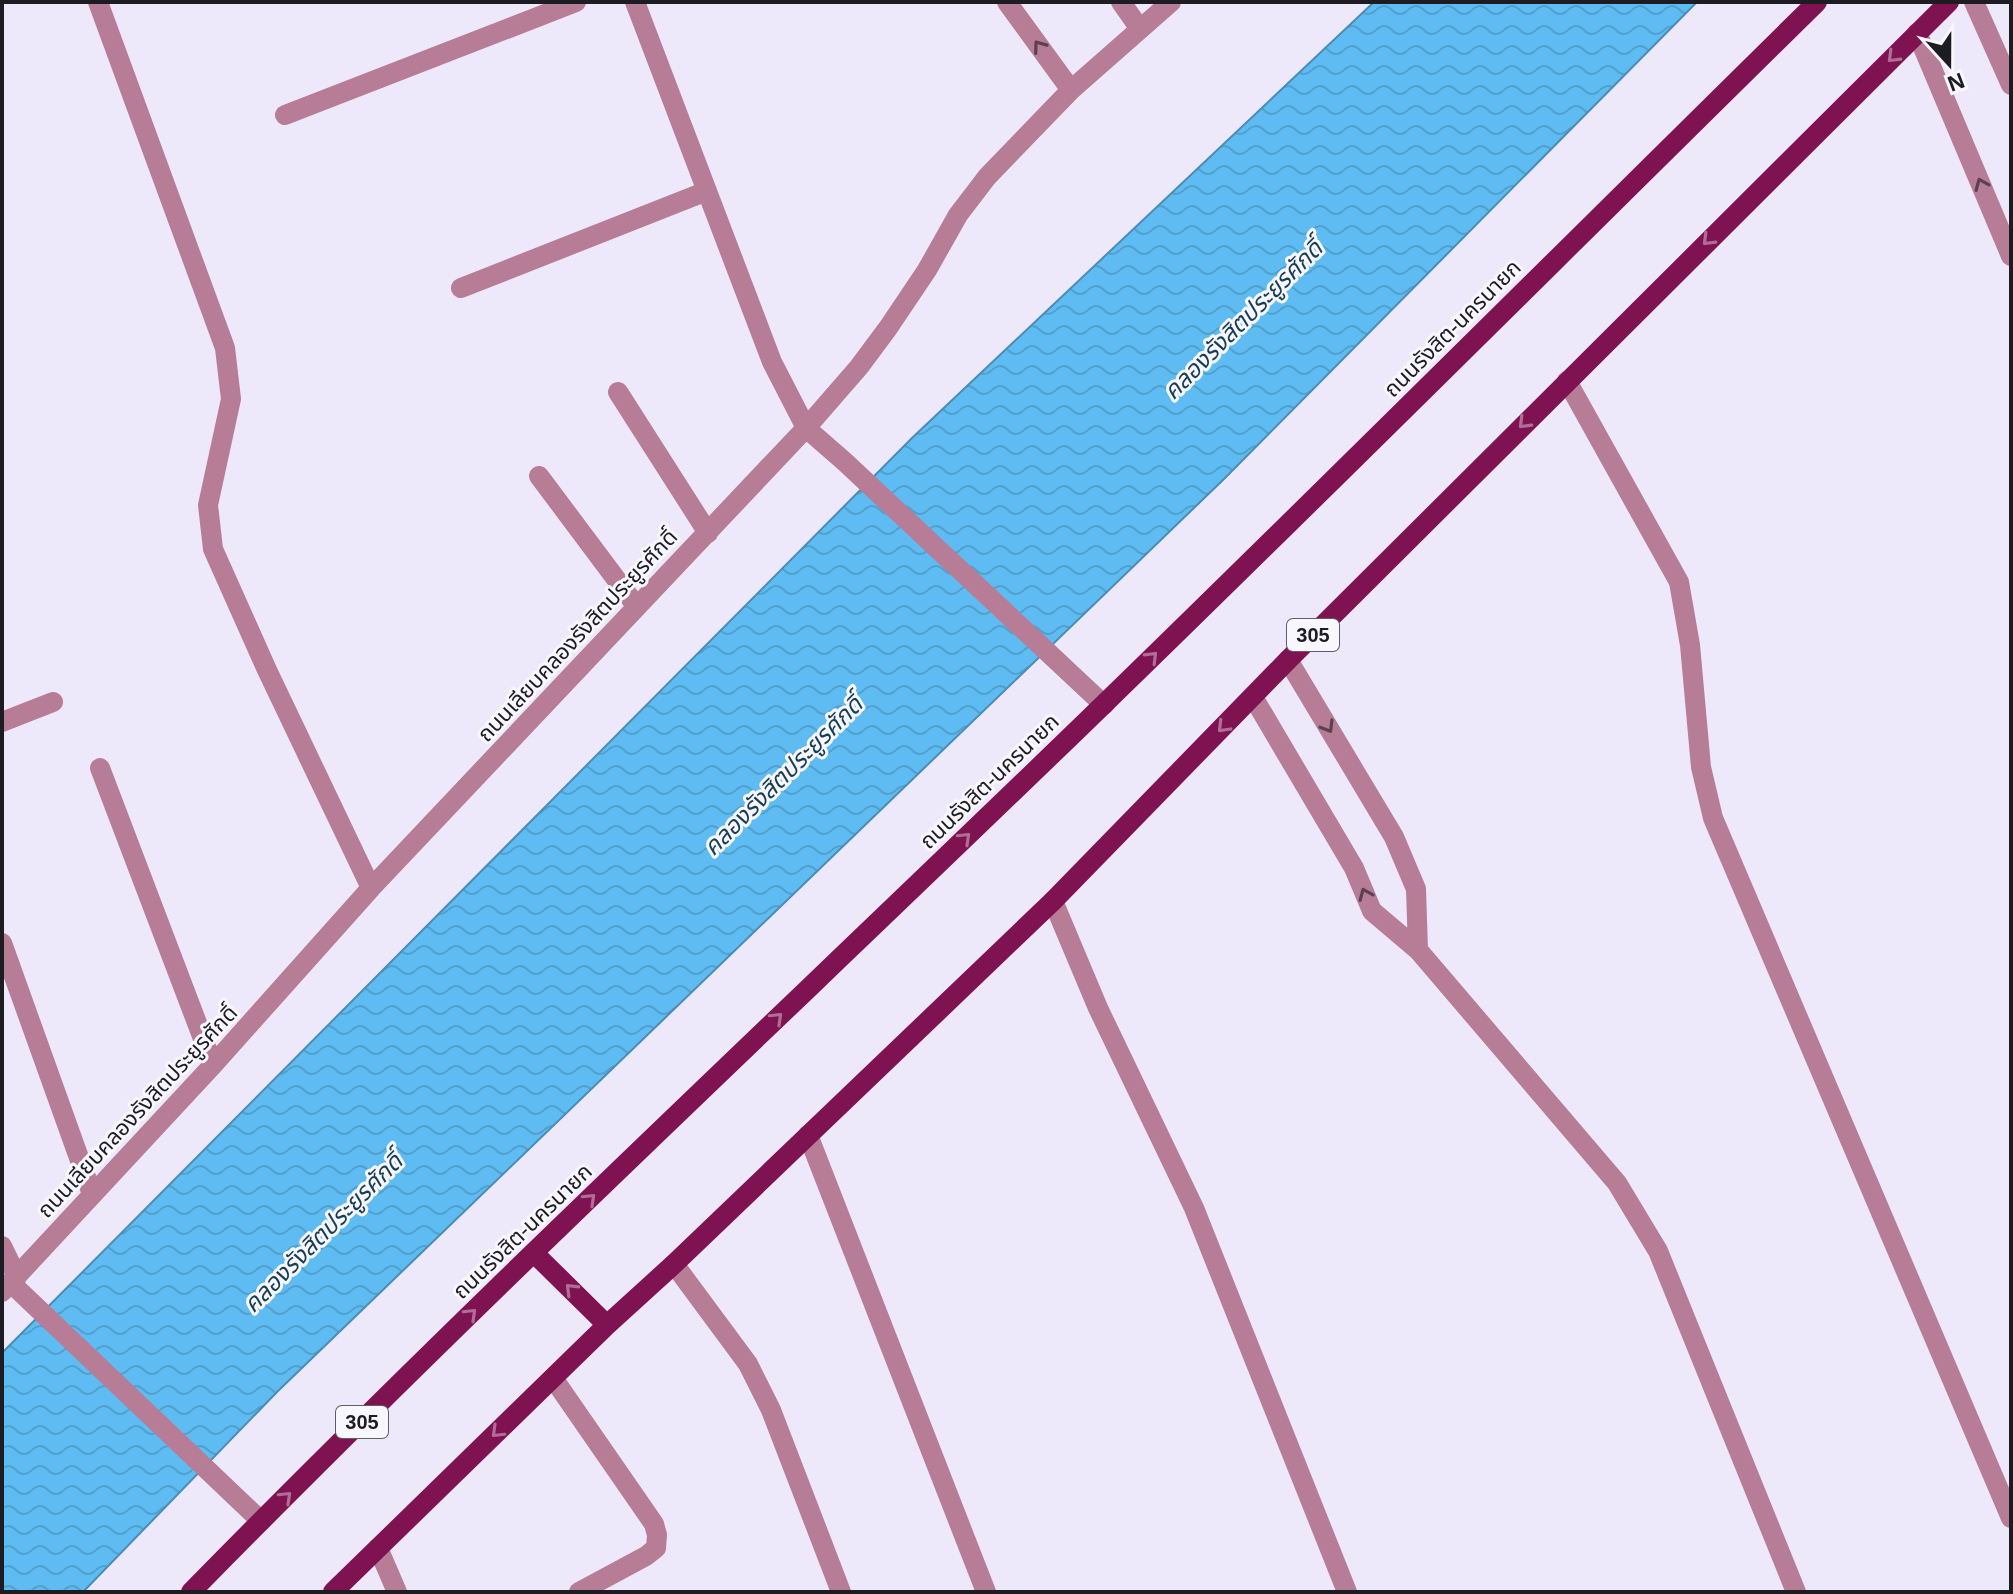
<svg xmlns="http://www.w3.org/2000/svg" width="2013" height="1594" font-family="Helvetica,'Noto Sans Thai',sans-serif">
	<defs>
		<pattern id="water-waves" width="16" height="10" patternUnits="userSpaceOnUse" patternTransform="scale(2)"><rect width="16" height="10" fill="#5ebcf2"/><path d="M0 5q4-4 8 0t8 0" fill="none" stroke="#51a1cf"/></pattern>
	</defs>
	<rect width="100%" height="100%" fill="#ede8fa"/>
	<path fill="url(#water-waves)" stroke="#4b8cb4" stroke-width="2" d="M1374 2H1697L1224 479 277 1392 83 1592H2V1353L912 438Z"/>
	<g fill="none" stroke-linecap="round" stroke-linejoin="round">
		<path stroke="#b77c96" stroke-width="20" d="M98 2 225 348 231 399 208 505 213 549 267 670 371 888
			M635 2 772 362 806 428 845 462 1104 705
			M1007 2 1071 90
			M1121 2 1140 29
			M1974 2 2011 85
			M1917 33 2011 256
			M285 115 576 2
			M461 288 707 191
			M1567 381 1679 582 1690 645 1701 767 1713 818 2011 1518
			M618 392 708 533
			M539 476 637 607
			M1288 660 1394 837 1416 889 1418 950
			M1253 697 1354 868 1372 911 1418 950 1617 1183 1658 1251 1796 1592
			M2 722 53 702
			M100 768 213 1065
			M1053 901 1098 1008 1194 1208 1347 1592
			M2 943 92 1194
			M808 1135 986 1592
			M2 1246 17 1277
			M674 1264 748 1364 771 1410 841 1592
			M11 1283 261 1521
			M2 1292 213 1065 371 888 806 428 859 367 888 328 927 270 958 215 987 177 1071 90 1171 2
			M553 1378 654 1524 657 1535 656 1548 646 1556 579 1592
			M378 1548 397 1592"/>
		<path stroke="#7f1251" stroke-width="20" d="M534 1253 607 1325
			M191 1592C487 1290 797 1002 1100 708 1341 474 1578 237 1817 2
			M333 1592 607 1325 674 1264 1053 901 1288 660 1949 2"/>
	</g>
	<defs><path id="oneway-chevron" d="M-2-3.5L2.5 0L-2 3.5" fill="none" stroke-width="1.6" stroke-linecap="round" stroke-linejoin="round" transform="scale(2)"/></defs>
	<g stroke="#5b4251">
		<use href="#oneway-chevron" transform="translate(1039 46) rotate(-126)"/>
		<use href="#oneway-chevron" transform="translate(1981 184) rotate(-113)"/>
		<use href="#oneway-chevron" transform="translate(1328 727) rotate(59)"/>
		<use href="#oneway-chevron" transform="translate(1365 894) rotate(-113)"/>
	</g>
	<g stroke="#b06e96">
		<use href="#oneway-chevron" transform="translate(1893 57) rotate(135)"/>
		<use href="#oneway-chevron" transform="translate(1708 240) rotate(135)"/>
		<use href="#oneway-chevron" transform="translate(1524 423) rotate(135)"/>
		<use href="#oneway-chevron" transform="translate(1152 657) rotate(-45)"/>
		<use href="#oneway-chevron" transform="translate(1223 727) rotate(134)"/>
		<use href="#oneway-chevron" transform="translate(965 838) rotate(-44)"/>
		<use href="#oneway-chevron" transform="translate(777 1018) rotate(-44)"/>
		<use href="#oneway-chevron" transform="translate(590 1199) rotate(-44)"/>
		<use href="#oneway-chevron" transform="translate(571 1289) rotate(-135)"/>
		<use href="#oneway-chevron" transform="translate(471 1314) rotate(-44)"/>
		<use href="#oneway-chevron" transform="translate(497 1432) rotate(136)"/>
		<use href="#oneway-chevron" transform="translate(286 1497) rotate(-44)"/>
	</g>
	<g text-anchor="middle" stroke-width="6" stroke-linejoin="round" paint-order="stroke">
		<g fill="#f9f7fe" stroke="#605e65" stroke-width="2">
			<rect x="1287" y="619" width="52" height="32" rx="6"/>
			<rect x="336" y="1406" width="52" height="32" rx="6"/>
		</g>
		<g font-size="20" font-weight="bold" fill="#1e1c23">
			<text x="1313" y="642">305</text>
			<text x="362" y="1429">305</text>
		</g>
		<g font-size="22" fill="#1e1c23" stroke="#f9f7fe">
			<text transform="translate(1452 328) rotate(-45)" y="8">ถนนรังสิต-นครนายก</text>
			<text transform="translate(577 635) rotate(-47)" y="8">ถนนเลียบคลองรังสิตประยูรศักดิ์</text>
			<text transform="translate(989 781) rotate(-44)" y="8">ถนนรังสิต-นครนายก</text>
			<text transform="translate(137 1111) rotate(-47)" y="8">ถนนเลียบคลองรังสิตประยูรศักดิ์</text>
			<text transform="translate(522 1231) rotate(-44)" y="8">ถนนรังสิต-นครนายก</text>
		</g>
		<g font-size="24" font-style="italic" fill="#163e54" stroke="#f9f7fe">
			<text transform="translate(1243 320) rotate(-45)" y="8">คลองรังสิตประยูรศักดิ์</text>
			<text transform="translate(783 776) rotate(-45)" y="8">คลองรังสิตประยูรศักดิ์</text>
			<text transform="translate(323 1233) rotate(-45)" y="8">คลองรังสิตประยูรศักดิ์</text>
		</g>
	</g>
	<rect width="2013" height="1594" fill="none" stroke="#1e1c23" stroke-width="8"/>
	<g transform="translate(1949 64) rotate(159)" stroke="#f9f7fe" stroke-width="6" paint-order="stroke">
	<path d="M0-6L14 30L0 20L-14 30Z" fill="#1e1c23"/>
	<text y="-12" font-size="22" font-weight="bold" text-anchor="middle" fill="#1e1c23">N</text>
	</g>
</svg>
